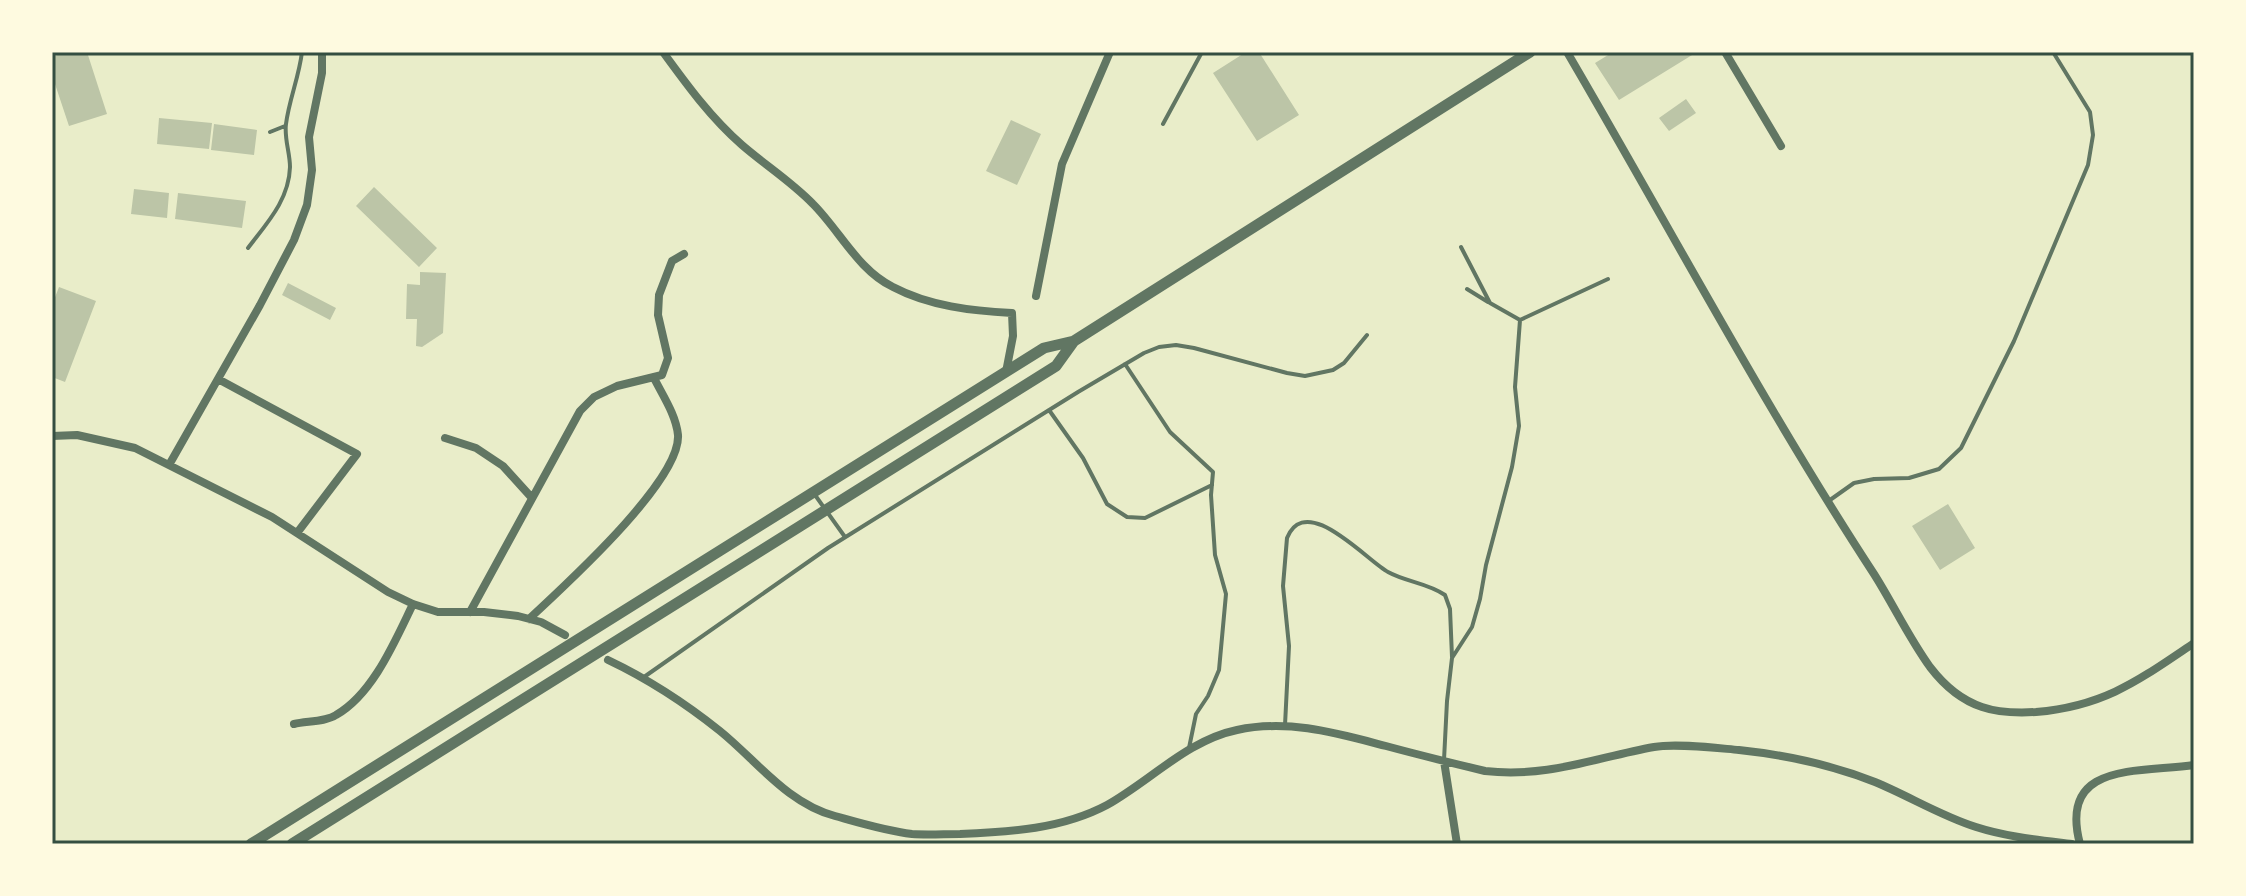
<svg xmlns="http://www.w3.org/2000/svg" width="2246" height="896" font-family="'Fira Sans Condensed',sans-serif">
	<rect width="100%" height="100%" fill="#e9edc9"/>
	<path fill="#bcc5a7" d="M66 52H87L107 114 69 126 52 75V57Z
		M1246 52H1259L1299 115 1257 141 1213 73Z
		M1613 52H1697L1619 100 1595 63Z
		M1686 99 1696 113 1669 131 1659 118Z
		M159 118 212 123 209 149 157 144Z
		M1011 120 1041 134 1017 185 986 171Z
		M214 124 257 130 254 155 211 150Z
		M374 187 437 248 419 267 356 206Z
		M134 189 169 193 167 218 131 214Z
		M178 193 246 201 242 228 175 219Z
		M420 272 446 273 443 333 422 347 416 346 417 319H406L407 284 420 285Z
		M288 283 336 308 330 320 282 295Z
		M59 287 96 301 65 382 52 377V305Z
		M1948 504 1975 548 1940 570 1912 526Z"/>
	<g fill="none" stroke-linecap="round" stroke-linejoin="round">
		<path stroke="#617663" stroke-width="4" d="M1163 124 1202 52
			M270 132 285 126
			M1461 247 1490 303 1520 320
			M248 248C267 223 289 200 290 167 290 153 284 138 286 124 289 100 299 77 302 52
			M1467 289 1488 302
			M1125 364 1170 432 1213 472 1211 495 1215 555 1226 594 1219 670 1208 696 1196 714 1189 748
			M1049 410 1083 458 1107 504 1127 517 1145 518 1212 485
			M815 495 845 537
			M1830 500 1854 483 1874 479 1909 478 1939 469 1961 448 2014 341 2088 165 2093 135 2090 112 2053 52
			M644 677 828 548 1078 392 1144 353 1159 347 1176 345 1194 348 1287 373 1305 376 1333 370 1344 363 1367 335
			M1285 725 1289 646 1283 586 1287 538C1306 491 1367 561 1388 572 1406 582 1428 583 1445 595L1450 609 1452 657
			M1444 760 1447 701 1452 658 1472 627 1480 599 1486 565 1512 467 1519 426 1515 387 1520 320 1608 279"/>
		<path stroke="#617663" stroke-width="8" d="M663 52C687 85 711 118 742 145 765 165 792 182 813 204 840 231 858 270 893 287 929 306 972 311 1012 313L1013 336 1006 372
			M1567 52C1669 226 1763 404 1874 574 1893 604 1909 638 1930 667 1943 684 1961 700 1982 707 1999 713 2018 713 2036 712 2105 706 2139 680 2194 643
			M1725 52 1781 146
			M1036 296 1062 164 1110 52
			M218 379 357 454 297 533
			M52 436 77 435 135 448 272 517 388 592 413 604 438 612H484L518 616 541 622 565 635
			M445 438 476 448 503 466 532 498
			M169 465 260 305 294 240 307 205 312 170 309 137 322 73V52
			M470 612 580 411 594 397 617 386 662 375 668 358 658 315 659 295 672 261 684 254
			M529 619C563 587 681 481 678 435 676 415 663 396 654 378
			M608 660C648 679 685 703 720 731 757 761 787 803 835 816 860 823 886 831 912 834 927 835 944 834 960 834 1010 832 1062 829 1107 805 1150 781 1188 740 1237 730 1289 719 1336 733 1386 746 1419 755 1452 763 1485 771 1547 778 1594 758 1654 747 1676 743 1716 748 1739 750 1786 755 1832 765 1875 782 1909 796 1941 816 1976 827 2007 837 2040 840 2072 844
			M294 724C307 721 325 722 336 715 373 694 395 641 413 604
			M1444 761 1457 844
			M2080 844C2058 761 2139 773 2194 765"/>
		<path stroke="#617663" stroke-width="11" d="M251 844 1044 348 1074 341 1530 52
			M292 844 1056 366 1074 341"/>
	</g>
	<rect width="2246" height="896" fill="none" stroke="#fefae0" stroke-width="108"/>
	<rect x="54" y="54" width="2138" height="788" fill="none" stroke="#344e41" stroke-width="3"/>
</svg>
